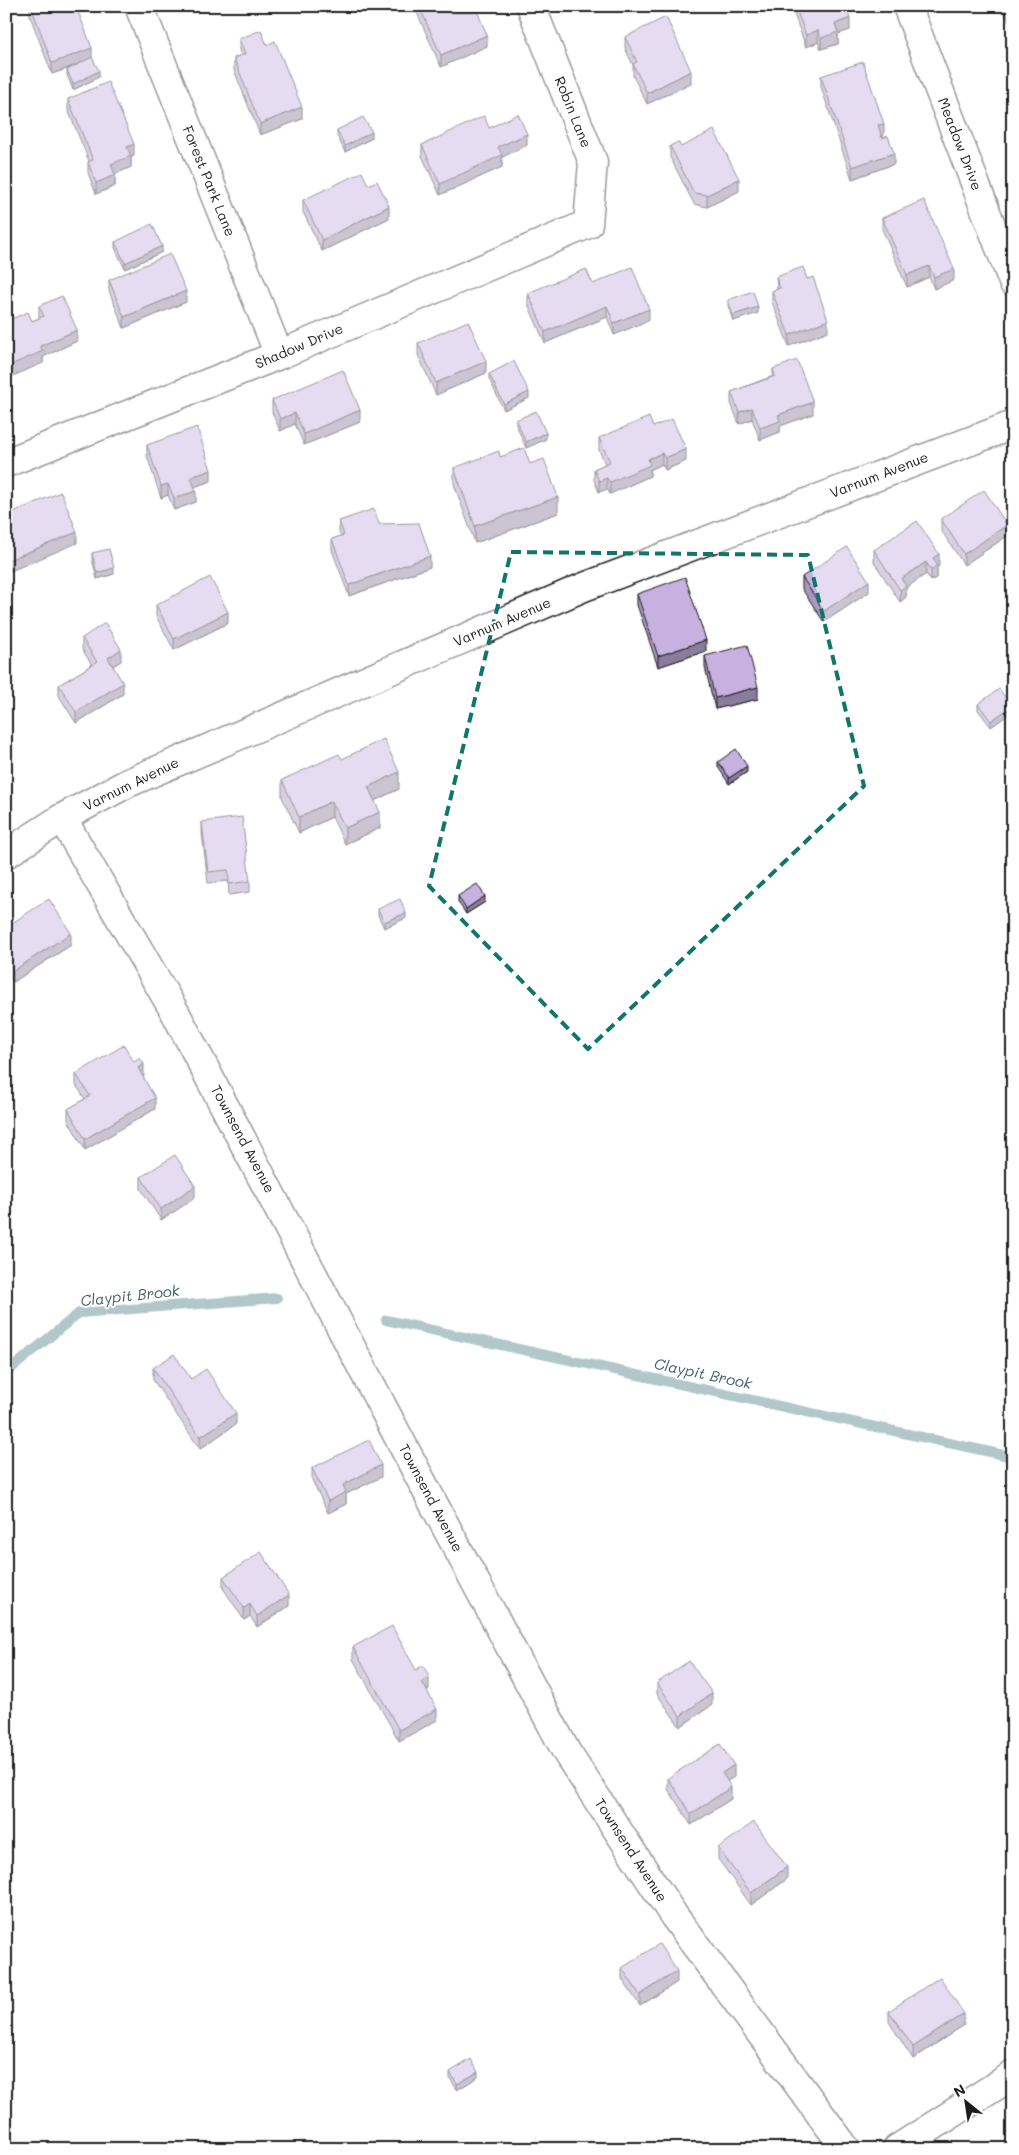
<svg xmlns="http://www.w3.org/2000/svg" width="1019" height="2155" font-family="Mali,sans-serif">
	<rect width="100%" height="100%" fill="#fff"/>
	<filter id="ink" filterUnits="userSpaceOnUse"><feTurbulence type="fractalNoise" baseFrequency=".02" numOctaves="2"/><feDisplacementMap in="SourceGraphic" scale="10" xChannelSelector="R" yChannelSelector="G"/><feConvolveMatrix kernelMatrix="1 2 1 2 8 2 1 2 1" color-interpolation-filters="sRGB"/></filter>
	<g filter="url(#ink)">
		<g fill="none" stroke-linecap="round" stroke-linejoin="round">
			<path stroke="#53838a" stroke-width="10" d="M386 1320 1013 1457
				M6 1373 79 1313 277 1298"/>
			<g stroke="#1c1c1c" stroke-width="31">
				<path id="minor" d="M139 6 279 355
					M907 6 1013 282
					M6 463 279 355 588 224 593 162 531 6
					M62 818 176 1014 431 1499 567 1753 674 1916 846 2149
					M897 2149 1013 2075"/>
			</g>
			<g stroke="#1c1c1c" stroke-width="31">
				<path id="major" d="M6 854 62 818 128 783 584 587 1013 425"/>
			</g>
			<use href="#minor" stroke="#fff" stroke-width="28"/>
			<use href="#major" stroke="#fff" stroke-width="28"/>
		</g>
		<path fill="#aa98c2" stroke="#1c1c1c" d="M30 6H76L92 57 99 77 73 90 67 75V70L72 67 52 74 30 16Z
			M414 6H475L487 46 441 67Z
			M791 6H845L850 30 838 34V44L821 49 818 42 806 47Z
			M1002 6H1013V28H1012Z
			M625 37 691 83 647 104 633 76V65L625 48Z
			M239 39 267 45 302 119 260 135 234 70V58L241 55 239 50Z
			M821 76 884 135 882 136 894 164 852 179 821 87Z
			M68 99 134 156 131 157V167L115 174V186L96 194 88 173V162L89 161 68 110Z
			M489 128 527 145 502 157V167L440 195 422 156V145Z
			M337 130 372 138 345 152 337 136Z
			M670 146 681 147 739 191 707 207 694 204 670 157Z
			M368 185 389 218 322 251 303 212V200Z
			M882 218 954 280 934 289 929 277 907 287 882 229Z
			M115 242 162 252 125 269 115 248Z
			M776 277 828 331 789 346 772 302V291L777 289Z
			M109 280 186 302 124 328 109 291Z
			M593 284 649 320 614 335 607 317 545 343 528 304V293Z
			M728 300 758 313 733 321 728 306Z
			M39 306 77 341 43 357V363L32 321 39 318Z
			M418 343 486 373 436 395 418 355Z
			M773 369 813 414 780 426V432L760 440 752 419 739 424 731 403V392L773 376Z
			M489 374 529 398 504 410 489 379Z
			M272 400 360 422 304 445 295 424 280 431 272 412Z
			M516 420 546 439 526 448 516 425Z
			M653 427 686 461 665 470 662 464 650 470V476L610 494 607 489 599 492 594 480V469L605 464 599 450V438Z
			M147 445 211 481 194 487 196 502 174 510 168 495 161 498 147 456Z
			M500 457 530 464 558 513 475 543 454 484V468Z
			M941 519 1007 536 964 565 941 530Z
			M339 521 430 567 349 596 332 550V539L341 536 339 533Z
			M874 550 939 566 937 567V577L931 581 926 574 906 588V597L900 602 874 562Z
			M92 553 114 574 97 579 92 559Z
			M802 577 869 592 824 622 802 589Z
			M637 594 706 651 658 667 637 605Z
			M156 605 228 623 174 650 156 616Z
			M82 638 121 661 113 666 123 694 76 723 59 696V685L92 665 82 649Z
			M705 656 758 699 715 709 705 667Z
			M978 704 1012 712 991 727 978 710Z
			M342 759 399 789 374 801 380 828 345 844 332 817 299 833 282 797V780Z
			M718 762 747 772 729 784 718 767Z
			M202 822 250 881V892L229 895 228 881 208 883 202 834Z
			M458 896 485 902 466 914 458 902Z
			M378 909 406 918 384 928 378 915Z
			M6 927 71 945 13 982 6 972Z
			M134 1062 144 1076H143L155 1109 85 1150 68 1120V1109L85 1099 76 1085V1074Z
			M141 1177 195 1198 161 1220 141 1189Z
			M153 1368 191 1379 236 1424 200 1449 153 1380Z
			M312 1468 381 1477 346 1494V1504L328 1513 312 1480Z
			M223 1577 289 1606 257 1627 250 1616 244 1620 223 1588Z
			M353 1647 416 1670 429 1689 427 1690 437 1720 399 1741 353 1659Z
			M657 1683 712 1705 680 1727 657 1694Z
			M734 1777 727 1781 731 1799 691 1825 668 1789V1778Z
			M718 1848 787 1879 751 1905 718 1859Z
			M622 1968 677 1982 640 2006 622 1979Z
			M889 2011 964 2025 913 2059 889 2022Z
			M450 2072 478 2077 457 2090 450 2078Z"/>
		<path fill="#8b7c9e" stroke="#1c1c1c" d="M1013 16V28H1012V17Z
			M850 18V30L838 34V44L821 49V38L835 24Z
			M818 30V42L806 47V35Z
			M487 35V46L441 67V55Z
			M92 48V59L52 74V63Z
			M99 71V77L73 90V84Z
			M691 71V83L647 104V93Z
			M302 107V119L260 135V124Z
			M884 124V135L878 137V125Z
			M372 132V138L345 152V146Z
			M527 134V145L502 157V167L440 195V184L498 147Z
			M134 144V156L131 157V167L111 176V164L127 147Z
			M894 153V164L852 179V167Z
			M115 175V186L96 194V183Z
			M739 179V191L707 207V195Z
			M389 206V218L322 251V240Z
			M162 246V252L125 269V263Z
			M929 266V277L907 287V275Z
			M954 269V280L934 289V277Z
			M186 291V302L124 328V317Z
			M607 306V317L545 343V332Z
			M758 307V313L733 321V315Z
			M649 309V320L614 335V323Z
			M828 320V331L789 346V335Z
			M77 330V341L43 357V363L6 379V367L40 346Z
			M486 361V373L436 395V383Z
			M529 392V398L504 410V404Z
			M813 402V414L780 426V432L760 440V428L778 415Z
			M752 408V419L739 424V412Z
			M360 410V422L304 445V434Z
			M295 413V424L280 431V419Z
			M546 433V439L526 448V442Z
			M686 449V461L665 470V458Z
			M662 453V464L650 470V476L610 494V482L648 459Z
			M211 470V481L191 488V477Z
			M607 478V489L599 492V481Z
			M168 484V495L161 498V486Z
			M196 491V502L174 510V498Z
			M558 497V513L475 543V526Z
			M1007 525V536L964 565V554Z
			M77 532V543L6 573V561Z
			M939 554V566L937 567V577L931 581V570L933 558Z
			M430 556V567L349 596V585Z
			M926 562V574L906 588V597L900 602 901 579Z
			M114 568V574L97 579V573Z
			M869 581V592L824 622V611Z
			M228 612V623L174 650V639Z
			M706 640V651L658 667V656Z
			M121 649V661L108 669V658Z
			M123 683V694L76 723V712Z
			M758 687V699L715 709V698Z
			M1012 706V712L991 727V721Z
			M747 766V772L729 784V778Z
			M399 772V789L368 804V787Z
			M332 801V817L299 833V817Z
			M380 812V828L345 844V828Z
			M485 896V902L466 914V909Z
			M406 913V918L384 928V922Z
			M71 933V945L13 982V971Z
			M144 1064V1076L138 1079V1068Z
			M155 1098V1109L85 1150V1139Z
			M195 1186V1198L161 1220V1209Z
			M236 1413V1424L200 1449V1437Z
			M381 1465V1477L346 1494V1504L328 1513V1501L343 1485Z
			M289 1595V1606L257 1627V1616Z
			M250 1604V1616L244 1620V1608Z
			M429 1677V1689L422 1693V1682Z
			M712 1693V1705L680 1727V1716Z
			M437 1709V1720L399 1741V1730Z
			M734 1765V1777L722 1784V1773Z
			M731 1787V1799L691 1825V1814Z
			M787 1867V1879L751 1905V1893Z
			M677 1971V1982L640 2006V1995Z
			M964 2014V2025L913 2059V2047Z
			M478 2072V2077L457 2090V2084Z"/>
		<path fill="#c6b1e1" stroke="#1c1c1c" d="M31 6H76L92 48 52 63Z
			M419 6H475L487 35 441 55Z
			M795 6H845L850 18 835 24 838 32 821 38 818 30 806 35Z
			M1007 6H1013V16L1012 17Z
			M666 17 691 71 647 93 633 64 637 62 625 37Z
			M261 30 267 45 275 41 302 107 260 124 234 58 245 54 239 39Z
			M92 57 99 71 73 84 67 70Z
			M863 62 884 124 878 125 882 138 888 136 894 153 852 167 821 76Z
			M108 82 134 144 127 147 131 156 111 164 115 175 96 183 88 162 93 160 68 99Z
			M518 114 527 134 498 147 502 155 440 184 422 145 484 116 489 128Z
			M363 117 372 132 345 146 337 130Z
			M714 130 739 179 707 195 694 193 670 146 678 142 681 147Z
			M362 172 368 185 377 181 389 206 322 240 303 200Z
			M924 200 954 269 934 277 929 266 907 275 882 218Z
			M152 224 162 246 125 263 115 242Z
			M170 254 186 291 124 317 109 280Z
			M632 267 649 309 614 323 607 306 545 332 528 293 586 269 593 284Z
			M803 267 807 279 813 277 828 320 789 335 772 291 780 288 776 277Z
			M753 291 758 307 733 315 728 300Z
			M62 296 77 330 40 346 43 351 6 367V321L28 312 32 321 44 316 39 306Z
			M468 321 486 361 436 383 418 343Z
			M797 360 813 402 778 415 780 421 760 428 752 408 739 412 731 392 775 376 773 369Z
			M514 361 529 392 504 404 489 374Z
			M343 370 360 410 304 434 295 413 280 419 272 400Z
			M536 411 546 433 526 442 516 420Z
			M649 417 653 427 672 419 686 449 665 458 662 453 648 459 650 465 610 482 607 478 599 481 594 469 610 462 599 438Z
			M197 427 211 470 191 477 196 491 174 498 168 484 161 486 147 445Z
			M524 448 530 464 544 459 558 497 475 526 454 468 499 451 500 457Z
			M984 490 1007 525 964 554 941 519Z
			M61 492 77 532 6 561V515Z
			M374 509 379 524 419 523 430 556 349 585 332 539 344 535 339 521Z
			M917 521 939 554 933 558 937 565 931 570 926 562 901 579 906 586 900 590 874 550Z
			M847 547 869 581 824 611 802 577Z
			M109 549 114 568 97 573 92 553Z
			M210 577 228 612 174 639 156 605Z
			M685 577 706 640 658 656 637 594Z
			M105 623 121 649 108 658 123 683 76 712 59 685 97 662 82 638Z
			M747 645 758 687 715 698 705 656Z
			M999 689 1012 706 991 721 978 704Z
			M384 739 399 772 368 787 380 812 345 828 332 801 299 817 282 780 339 754 342 759Z
			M736 749 747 766 729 778 718 762Z
			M242 817 250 881 229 884 228 870 208 872 202 822Z
			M477 884 485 896 466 909 458 896Z
			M49 899 71 933 13 971 6 960V927Z
			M400 899 406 913 384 922 378 909Z
			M124 1045 134 1062 140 1058 144 1064 138 1068 155 1098 85 1139 68 1109 90 1096 76 1074Z
			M175 1155 195 1186 161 1209 141 1177Z
			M174 1354 191 1379 206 1369 236 1413 200 1437 153 1368Z
			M369 1440 381 1465 343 1485 346 1492 328 1501 312 1468Z
			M261 1552 289 1595 257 1616 250 1604 244 1608 223 1577Z
			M392 1626 416 1670 423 1665 429 1677 422 1682 437 1709 399 1730 353 1647Z
			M689 1661 712 1693 680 1716 657 1683Z
			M720 1744 734 1765 722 1773 731 1787 691 1814 668 1778Z
			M754 1822 787 1867 751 1893 718 1848Z
			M659 1944 677 1971 640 1995 622 1968Z
			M940 1977 964 2014 913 2047 889 2011Z
			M471 2059 478 2072 457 2084 450 2072Z"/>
	</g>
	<path d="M0 0H1019V2155H0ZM511 552 808 555 864 786 588 1049 429 886Z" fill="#fff" fill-opacity=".55" fill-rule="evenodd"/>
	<path fill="none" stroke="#0f766e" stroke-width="4" stroke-dasharray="10 6" stroke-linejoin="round" d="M511 552 808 555 864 786 588 1049 429 886Z"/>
	<g text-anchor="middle" stroke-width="4" stroke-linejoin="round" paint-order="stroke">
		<g font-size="14" fill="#1c1c1c" stroke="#fff">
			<text transform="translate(573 112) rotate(68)" y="5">Robin Lane</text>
			<text transform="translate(960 144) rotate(69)" y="5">Meadow Drive</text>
			<text transform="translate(209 181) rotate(68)" y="5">Forest Park Lane</text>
			<text transform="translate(299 346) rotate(-23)" y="5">Shadow Drive</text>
			<text transform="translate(879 475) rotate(-21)" y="5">Varnum Avenue</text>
			<text transform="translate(502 622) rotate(-23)" y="5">Varnum Avenue</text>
			<text transform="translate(131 784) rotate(-26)" y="5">Varnum Avenue</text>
			<text transform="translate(243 1139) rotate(62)" y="5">Townsend Avenue</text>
			<text transform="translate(431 1498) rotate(62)" y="5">Townsend Avenue</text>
			<text transform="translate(631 1850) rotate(57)" y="5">Townsend Avenue</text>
		</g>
		<g font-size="15" font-style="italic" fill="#416065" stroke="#fff">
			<text transform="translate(130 1296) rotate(-6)" y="5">Claypit Brook</text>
			<text transform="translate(703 1374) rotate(12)" y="5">Claypit Brook</text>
		</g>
	</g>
	<rect width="1019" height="2155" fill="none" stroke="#fff" stroke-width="25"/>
	<rect x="12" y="12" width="994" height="2130" fill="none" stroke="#1c1c1c" stroke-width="2" filter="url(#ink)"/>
	<g transform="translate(966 2102) rotate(330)" stroke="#ffffff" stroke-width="4" paint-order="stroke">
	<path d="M0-4L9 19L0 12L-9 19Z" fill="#1c1c1c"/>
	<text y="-8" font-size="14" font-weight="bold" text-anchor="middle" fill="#1c1c1c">N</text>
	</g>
</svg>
